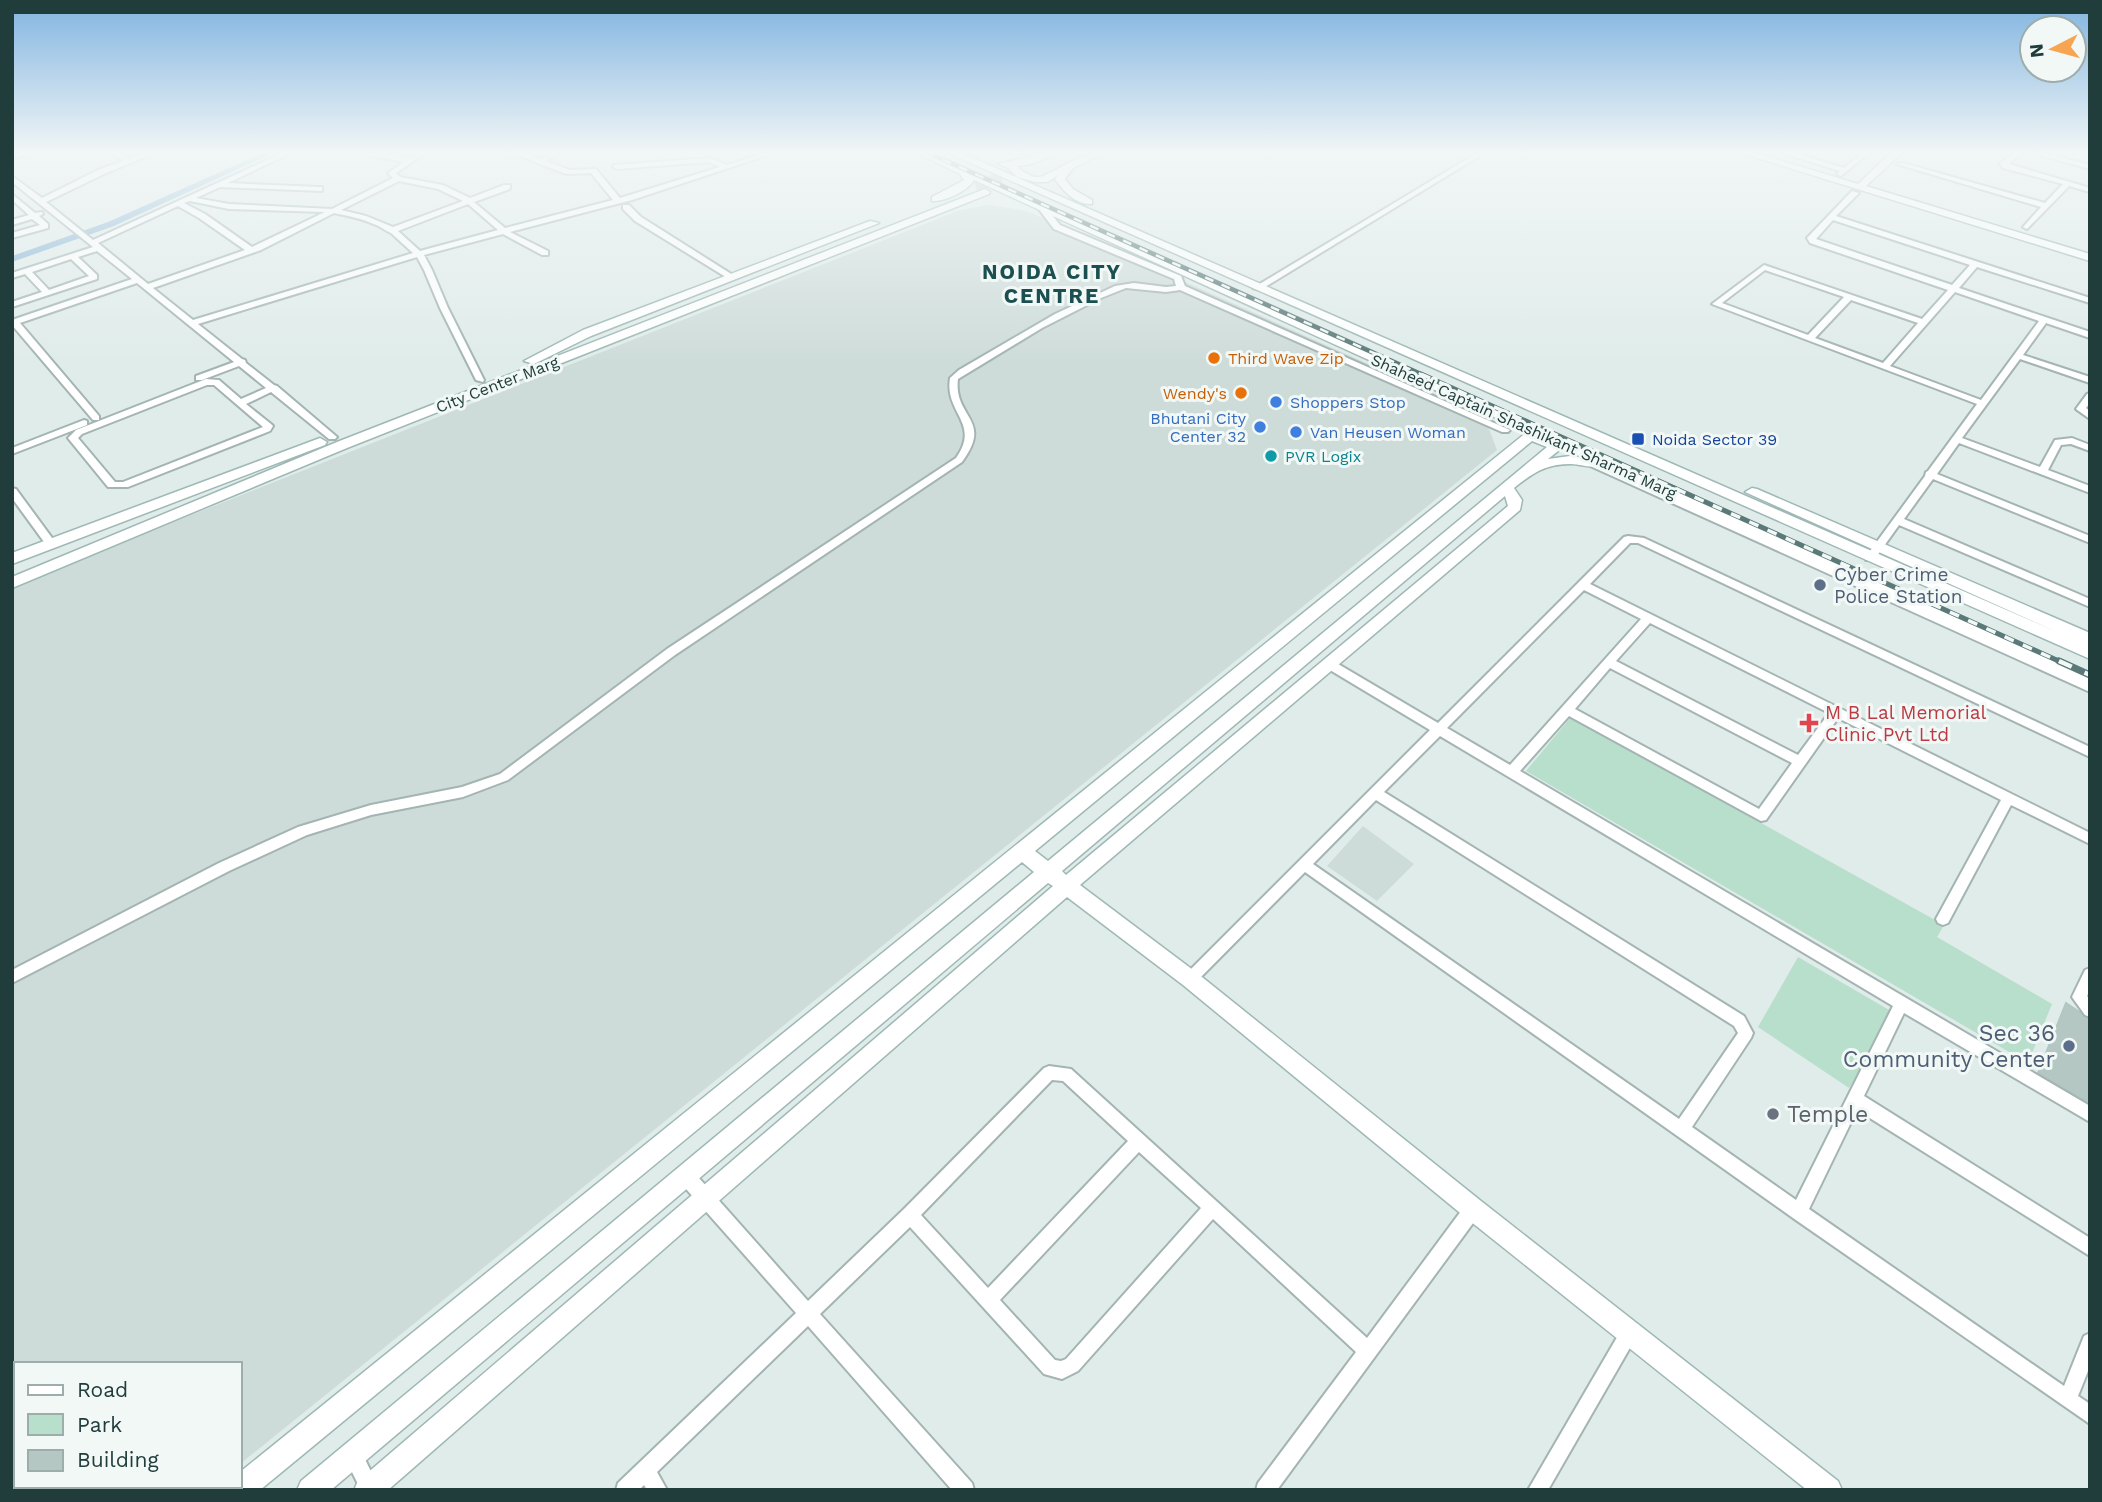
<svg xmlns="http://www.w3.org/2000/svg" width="2102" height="1502" font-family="'Work Sans',sans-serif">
	<rect width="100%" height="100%" fill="#e0ecea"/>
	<path fill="#cedcd9" d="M988 205 1027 211 1471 410 1489 429 1497 450 240 1464V1364H16V1486H212L207 1490H12V586L960 210Z
		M1363 826 1414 864 1377 901 1327 866Z"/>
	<path fill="#b8decc" d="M1571 717 1944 925 1937 937 2052 1004 2028 1063 1526 771Z
		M1798 957 1896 1014 1849 1088 1758 1027Z"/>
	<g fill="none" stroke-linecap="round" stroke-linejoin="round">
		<path fill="#86b4d3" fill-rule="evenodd" d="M265 152H275L114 226 12 262V256L108 222Z"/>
	</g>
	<path fill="#b5c7c3" stroke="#b2c6c2" stroke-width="2" d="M2066 1003 2090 1019V1103L2038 1073Z"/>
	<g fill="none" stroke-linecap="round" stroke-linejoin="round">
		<path stroke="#bac9c7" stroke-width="11" stroke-dasharray="11 5" stroke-linecap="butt" d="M976 187 1022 169"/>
		<g stroke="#a3b4b2" stroke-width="4">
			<path id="street" d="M25 152H35L12 159V155Z
				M109 152H116L129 159 148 152H157L104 174 46 202 93 240 285 152H293L228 183 319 187H322V191L220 187 196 198 229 204 332 209 393 178 388 173 404 162 363 154 360 152H373L409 158 420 152H427L396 173 400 177 443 185 470 198 504 185H510V189L474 202 505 228 613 200 591 173 566 174 537 163 512 152H521L540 159 552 152H559L546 161 570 170 596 169 620 198 720 167 709 162 617 169 613 167 614 165 710 158 727 165 768 152H777L632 200 510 232 548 251V255H542L503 234 424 255 432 270 448 308 484 380 483 382 476 380 440 308 424 270 417 257 198 324 242 359 245 360 246 363 274 385 277 386 337 437 335 439H329L271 392 246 404 271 424 273 426 270 431 128 487H108L68 438 76 430 206 379 219 380 241 399 266 388 239 366 202 380H196V376L234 362 137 283 20 323 99 416V420H93L12 325V320L132 279 97 251 78 257 97 275V279L12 307V302L42 292 25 274 12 278V273L93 247 12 182V176L42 198 98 170 123 161ZM399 181 438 189 463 201 393 227 366 216 341 210ZM190 201 229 209 325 212 252 247 205 214 184 203ZM468 204 498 230 420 251 398 231ZM178 206 199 218 245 250 148 284 98 243ZM334 213C349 216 363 219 376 225 383 228 386 231 391 233L413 253 193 320 153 288 261 250ZM71 259 89 276 49 290 32 272ZM207 385H214L263 427 123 482H115L78 438 82 434Z
				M1479 152H1486L1260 290 1253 288Z
				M1780 152H1790L1844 168 1863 152H1870L1841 176 1837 174 1840 171Z
				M2014 152H2021L2009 164 2090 188V192L2069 186 2027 229 2023 227 2041 207 1897 164 1903 163 2045 203 2063 184 2003 168 2000 164Z
				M2029 152H2039L2090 165V169Z
				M1852 191 1859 193 1836 216 2090 298V303L1977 267 1959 288 2090 332V338L2046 323 2023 355 2090 377V383L2020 359 1962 438 2040 467 2055 440 2072 438 2090 445V451L2071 444 2061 445 2048 470 2090 486V493L1959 443 1937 474 2090 536V543L1933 479 1904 519 2090 599V607L1899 525 1874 560H1866L1865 558 1925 476 1926 472 1928 471 1977 404 1712 304 1764 265 1922 319 1948 290 1810 243 1807 238ZM1833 220 1970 265 1952 285 1816 239ZM1765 270 1844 297 1808 335 1722 303ZM1955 292 2039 321 1981 400 1890 366ZM1851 300 1918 323 1883 363 1815 338Z
				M12 194 35 213 42 212 43 214 39 216 48 224V228L12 238V233L40 225 32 219 12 225V220L29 215 12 200Z
				M623 205H629L641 217 736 277 729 279 635 221 623 209Z
				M1039 206H1045L1060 225 1181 276 1185 286 1510 430 1508 432H1502L1180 290 1166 292 1126 288 1101 298 1042 328 958 379C953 418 994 419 962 462L675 655 508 780 463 797 371 815 307 835 229 871 12 983V970L219 863 298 827 371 805 462 787 500 774 667 649 956 458C981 423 944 413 950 378L959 370 1055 314 1115 286 1134 283 1166 287 1176 286 1174 279 1054 229 1038 208Z
				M2090 393V403L2086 408 2090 411V419L2076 409 2087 394Z
				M84 420 87 421V425L12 454V448Z
				M1591 460 2090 683V692L1588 465V461Z
				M12 488 16 489 55 542V546H47L12 498Z
				M1628 536 1644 538 2090 747V757L1638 543H1630L1590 584 2090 833V844L2011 805 1948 923 1943 925 1938 923 1936 919 2001 800 1838 718 1766 820 1761 821 1569 716 1520 771 2090 1106V1122L1904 1013 1864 1096 2090 1238V1256L1857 1110 1809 1209 2064 1386 2084 1336 2090 1333V1366L2078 1396 2090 1404V1424L1793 1218 1305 872 1195 983 1190 985 1185 983 1183 979 1185 975 1430 730 1325 667 1323 664 1325 661H1333L1438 723 1624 537ZM1584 590 1641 619 1510 765 1447 728ZM1650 623 1829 713 1798 755 1616 661ZM1610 668 1792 763 1759 809 1575 709ZM1440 736 1893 1006 1796 1200 1692 1127 1751 1038 1753 1033 1744 1016 1384 792ZM1376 800 1734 1026 1738 1033 1679 1119 1313 864Z
				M2090 968V990L2087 996 2090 999V1017L2085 1015 2072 997 2085 970Z
				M1049 1066 1071 1069 1367 1338 1467 1203 1473 1201 1479 1203 1481 1209 1479 1215 1277 1490H1256L1258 1483 1356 1352 1213 1219 1078 1371 1062 1379 1044 1374 910 1227 820 1314 972 1483 974 1490H952L808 1326 657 1472 667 1490H647L644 1485 639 1490H616L618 1483 796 1313 679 1181 677 1175 679 1169 685 1167 691 1169 808 1301 904 1209 1044 1068ZM1052 1080 1063 1081 1128 1141 988 1288 921 1215ZM1139 1152 1201 1208 1066 1359 1061 1361 1055 1360 1000 1300Z
				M1629 1324 1635 1327 1638 1333 1635 1339 1548 1490H1528L1623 1327Z
				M352 1445 359 1447 380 1490H361L343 1454 345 1447Z"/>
		</g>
		<g stroke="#9eb8b5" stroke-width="3">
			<path id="secondary" d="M915 152H928L967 169 2090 674V687L1599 465C1590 469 1581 464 1571 464 1545 464 1533 473 1514 488L1522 500 1520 510 1080 885 1197 973 1481 1201 1838 1481 1842 1490H1807L1465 1217 1183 985 1067 897 388 1490H354L358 1481 1053 886 1048 883 331 1490H297L301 1481 1034 872 1022 862 260 1490H226L227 1486H240V1472L1527 432 974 180C968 191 944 202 932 201V197L964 180 960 174ZM1532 441 1547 447 1048 861 1035 851ZM1562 448 1584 458 1570 456 1548 459ZM1505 496 1508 506 1066 875 1062 871Z
				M946 152H959L2057 632 1745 492 1752 488 1757 489 2090 633V646L2085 644 2090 646V659Z
				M1048 152H1062L1031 164 1017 166C1023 172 1034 180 1043 176 1064 167 1081 152 1106 152L1073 168 1065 179 1073 189 1092 200V204C1076 205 1063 191 1055 179L1058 175 1048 182H1035L1017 177 1007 167 998 164Z
				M1738 152H1752L1858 184 1892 152H1903L1866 186 2090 254V261Z
				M985 189 990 192 989 194 347 448 12 588V577L337 442Z
				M870 221 879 223 591 336 534 364 524 361 583 330Z
				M320 438 327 442 325 445 12 564V553Z"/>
		</g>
		<use href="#street" fill="#fff" fill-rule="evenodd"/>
		<use href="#secondary" fill="#fff" fill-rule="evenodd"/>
		<g stroke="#5a7978" stroke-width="4.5">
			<path id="rail-far2" d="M926 152 1425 376"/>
		</g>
		<g stroke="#5a7978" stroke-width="5">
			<path id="rail-far1" d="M1421 374 2063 663"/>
		</g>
		<g stroke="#5a7978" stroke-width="7">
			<path id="rail" d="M2059 661 2090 675"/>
		</g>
		<use href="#rail-far2" stroke="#f1f8f6" stroke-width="2.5" stroke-dasharray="9" stroke-linecap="butt"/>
		<use href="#rail-far1" stroke="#f1f8f6" stroke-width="3.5" stroke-dasharray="10" stroke-linecap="butt"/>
		<use href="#rail" stroke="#f1f8f6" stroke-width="4.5" stroke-dasharray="14" stroke-linecap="butt"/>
	</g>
	<linearGradient id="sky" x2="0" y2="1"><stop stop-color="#81b4e0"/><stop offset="0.42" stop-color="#f1f6f6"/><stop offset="1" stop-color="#f1f6f6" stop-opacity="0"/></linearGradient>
	<rect width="2102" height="362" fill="url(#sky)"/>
	<g fill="#e8710a" stroke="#f1f8f6" stroke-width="2.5">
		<circle cx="1214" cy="358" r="7"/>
		<circle cx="1241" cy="393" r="7"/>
	</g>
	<g fill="#3f7fe0" stroke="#f1f8f6" stroke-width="2.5">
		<circle cx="1276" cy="402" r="7"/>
		<circle cx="1260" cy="427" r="7"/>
		<circle cx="1296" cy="432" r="7"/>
	</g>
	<rect fill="#1a4fb4" stroke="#f1f8f6" stroke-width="2.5" x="1631" y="432" width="14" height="14" rx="3.5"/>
	<circle fill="#0f9aa8" stroke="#f1f8f6" stroke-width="2.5" cx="1271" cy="456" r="7"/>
	<g fill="#5c6f8a" stroke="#f1f8f6" stroke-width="2.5">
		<circle cx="1820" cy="585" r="7"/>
		<circle cx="2069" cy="1046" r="7"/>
	</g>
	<path fill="#e0444e" stroke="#f1f8f6" stroke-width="2.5" d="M1805.5 712.5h7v7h7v7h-7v7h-7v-7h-7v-7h7z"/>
	<circle fill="#6b7280" stroke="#f1f8f6" stroke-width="2.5" cx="1773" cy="1114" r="7"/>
	<g text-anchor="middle" stroke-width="6" stroke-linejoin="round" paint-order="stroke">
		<g font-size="16" fill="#c56008" stroke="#f1f8f6" text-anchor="start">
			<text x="1228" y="364">Third Wave Zip</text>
			<text x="1227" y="399" text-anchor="end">Wendy's</text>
		</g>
		<g font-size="16" fill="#203d3c" stroke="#f1f8f6">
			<text transform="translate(497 384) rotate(-21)" y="6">City Center Marg</text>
			<text transform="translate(1524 426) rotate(24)" y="6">Shaheed Captain Shashikant Sharma Marg</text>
		</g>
		<g font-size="16" fill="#366cbe" stroke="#f1f8f6" text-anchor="start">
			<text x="1290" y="408">Shoppers Stop</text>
			<text x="1246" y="424" text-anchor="end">Bhutani City<tspan x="1246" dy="18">Center 32</tspan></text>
			<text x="1310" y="438">Van Heusen Woman</text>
		</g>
		<g font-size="16" fill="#164399" stroke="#f1f8f6" text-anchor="start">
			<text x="1652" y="445">Noida Sector 39</text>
		</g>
		<g font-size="16" fill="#0d838f" stroke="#f1f8f6" text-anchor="start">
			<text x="1285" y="462">PVR Logix</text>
		</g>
		<g font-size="19" fill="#4e5e75" stroke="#f1f8f6" text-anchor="start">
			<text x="1834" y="581">Cyber Crime<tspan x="1834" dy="22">Police Station</tspan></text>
		</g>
		<g font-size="19" fill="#be3a42" stroke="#f1f8f6" text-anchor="start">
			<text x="1825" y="719">M B Lal Memorial<tspan x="1825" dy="22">Clinic Pvt Ltd</tspan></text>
		</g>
		<g font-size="21" font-weight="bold" letter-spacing="2" fill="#1b4f50" stroke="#f1f8f6">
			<text x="1052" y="279">NOIDA CITY<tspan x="1052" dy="24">CENTRE</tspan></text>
		</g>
		<g font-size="23" fill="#4e5e75" stroke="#f1f8f6" text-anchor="end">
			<text x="2055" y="1041">Sec 36<tspan x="2055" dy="26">Community Center</tspan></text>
		</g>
		<g font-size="23" fill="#5b616d" stroke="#f1f8f6" text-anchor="start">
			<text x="1787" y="1122">Temple</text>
		</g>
	</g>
	<rect width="2102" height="1502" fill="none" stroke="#203d3c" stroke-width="28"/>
	<rect x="14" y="1362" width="228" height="126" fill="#f1f8f6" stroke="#9dadac" stroke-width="2"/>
	<rect x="28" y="1385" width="35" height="10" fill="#ffffff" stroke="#9dadac" stroke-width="2"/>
	<text x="77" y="1397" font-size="21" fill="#203d3c">Road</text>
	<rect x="28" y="1414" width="35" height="21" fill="#b8decc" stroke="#9dadac" stroke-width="2"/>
	<text x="77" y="1432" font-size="21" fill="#203d3c">Park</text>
	<rect x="28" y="1450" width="35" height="21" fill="#b5c7c3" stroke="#9dadac" stroke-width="2"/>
	<text x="77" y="1467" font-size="21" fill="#203d3c">Building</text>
	<g transform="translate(2053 49) rotate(264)"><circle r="33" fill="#f1f8f6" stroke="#9dadac" stroke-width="2"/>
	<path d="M0-5L12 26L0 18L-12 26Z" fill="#f7a553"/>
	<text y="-10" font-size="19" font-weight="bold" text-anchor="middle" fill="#203d3c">N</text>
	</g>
</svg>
